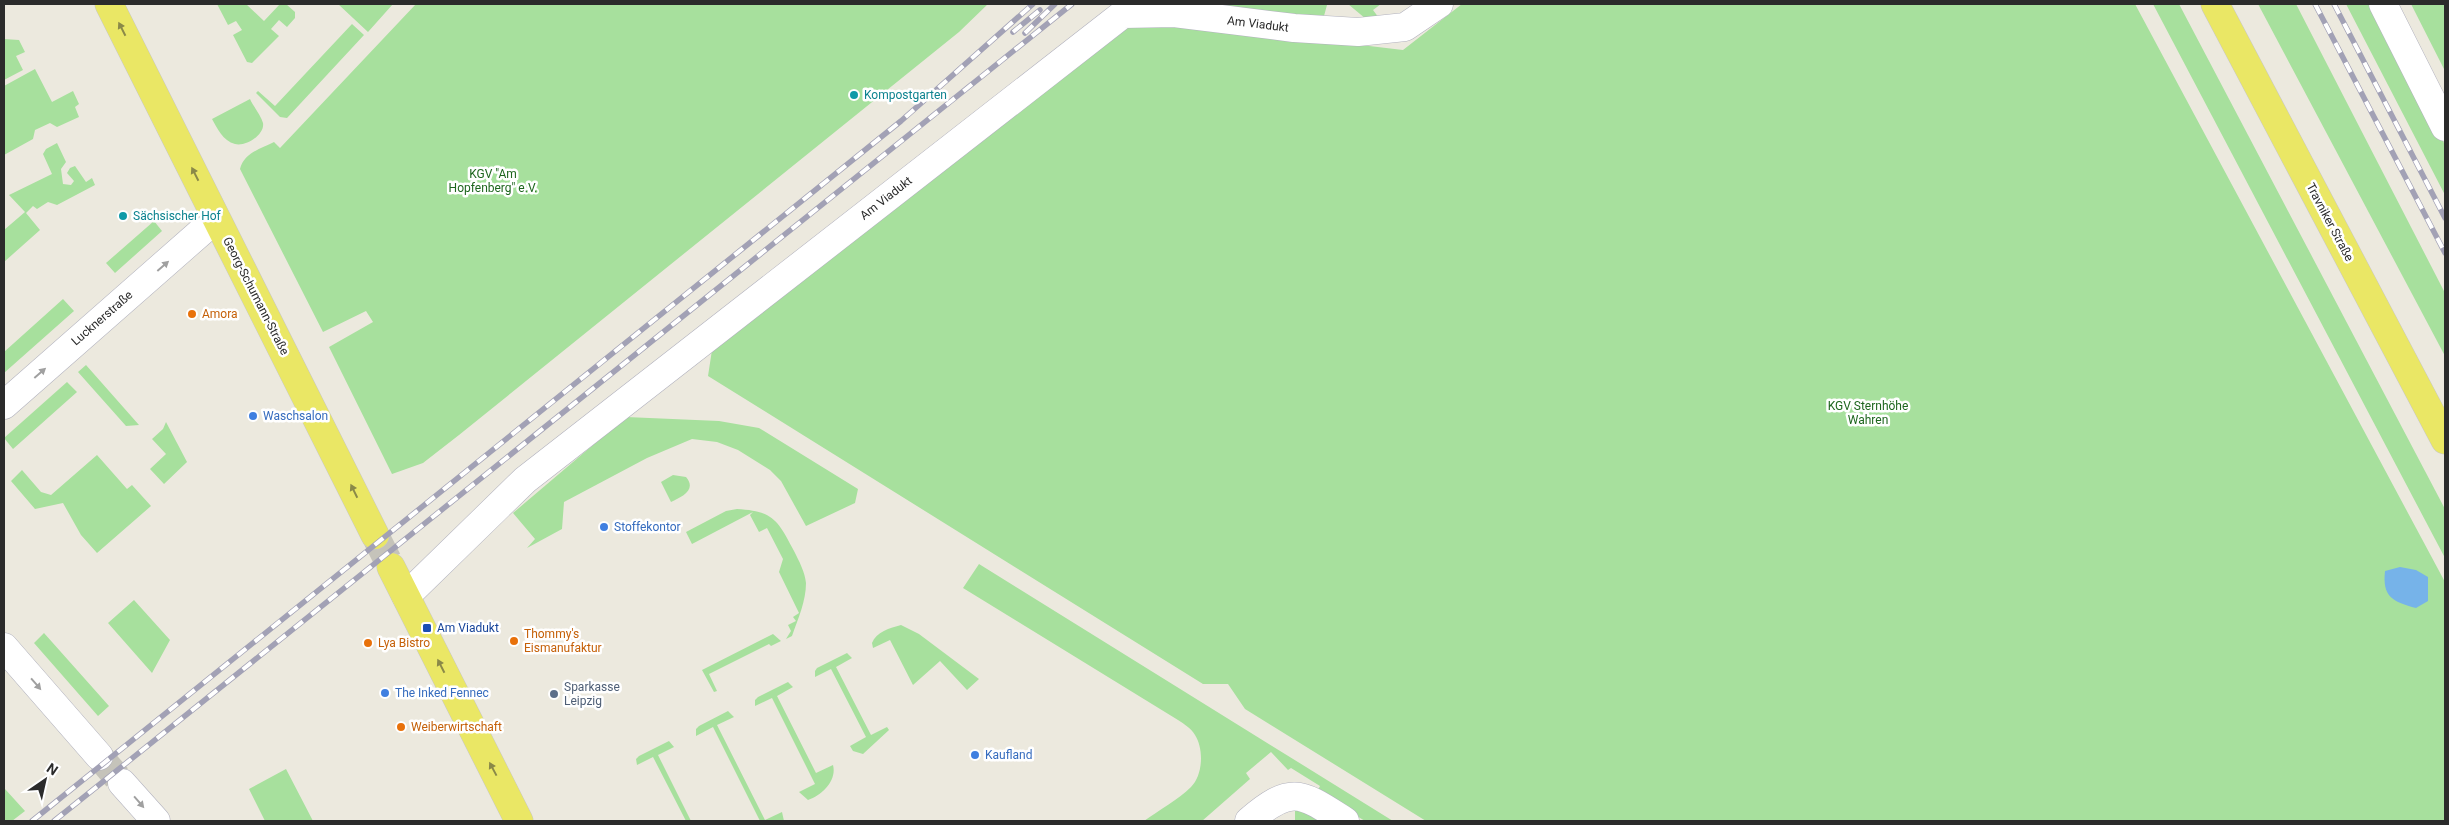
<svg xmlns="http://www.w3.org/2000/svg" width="2449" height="825" font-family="Roboto,sans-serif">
	<rect width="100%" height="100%" fill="#ece9de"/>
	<path fill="#a7e09d" d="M217 4H246L264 21 280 4H286L295 12V18L287 27 279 20 271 29 279 36 252 63 247 62 233 35 242 30 236 21 228 25Z
		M338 4H393L368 32Z
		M416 4H988L959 32 459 435 423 463 392 474 329 347 373 322 366 311 323 332 240 169C244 153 260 149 274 142L280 148Z
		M1202 4H1325L1327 5 1324 16 1319 20Z
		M1348 4H1381L1373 10 1382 22 1366 19Z
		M1462 4H2135L2445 582V821H1426L1245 709 1228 684H1203L708 376 712 350 1110 33 1141 19 1403 50Z
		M2153 4H2179L2445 509V558Z
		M2258 4H2296L2445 293V356Z
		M2346 4H2375L2445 145V195Z
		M2411 4H2445V71Z
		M352 24 364 35 287 118 280 117 256 93 258 91 275 106Z
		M4 39 19 40 25 52 16 56 23 70 4 80Z
		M35 69 52 102 73 91 79 104 75 107 79 117 57 127 50 123 35 130 33 139 4 155V86Z
		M250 99C253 106 261 115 263 123 265 135 245 147 235 144 223 141 217 128 212 119Z
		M57 143 66 162 61 169 63 184 71 185 74 181 67 173 70 168 75 166 86 182 92 178 95 185 57 205 48 202 37 209 33 206 26 213 40 230 4 262V230L25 212 9 195 52 174 43 154 46 149Z
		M154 221 162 231 115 273 106 263Z
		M63 299 74 311 4 373V352Z
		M86 365 139 425 126 426 78 372Z
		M67 382 77 392 13 449 4 438Z
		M626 417 719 421 759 428 858 489 855 503 806 526 781 481 770 470 738 450 717 442 692 439 647 458 564 502 562 529 527 548 535 539 513 513Z
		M166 422 187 462 164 484 150 469 166 454 152 439 163 429Z
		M97 455 127 489 132 485 151 506 97 553 81 535 63 503 35 509 11 481 22 470 41 492 51 495Z
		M673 475 686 477C697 490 682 497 671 502L661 482Z
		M737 509C774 511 778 521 794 551 799 561 805 572 806 583 806 601 798 619 792 636L786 639 791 631 788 625 796 621 793 617 799 613 779 572 783 559 767 528 759 532 750 515 753 512 692 544 686 532 726 511Z
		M979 564 1393 821H1365L1317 792 1320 786 1291 768 1288 770 1271 752 1246 773 1250 779 1202 821H1144C1159 810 1178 800 1191 787 1203 775 1204 749 1195 735 1191 728 1184 724 1178 720L963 588Z
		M134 600 170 640 152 673 108 623Z
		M901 625 919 634 979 679 967 690 940 661 913 685 890 640 873 648 872 643C876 632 890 628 901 625Z
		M44 633 109 706 98 716 34 643Z
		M773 634 781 641 771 646 769 644 709 674 717 691 714 692 702 670Z
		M847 653 852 658 836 667 871 735 887 727 889 730 863 754 853 751 850 746 866 737 831 669 815 677V671L817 668Z
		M788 682 793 687 777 696 816 773 833 765C837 780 823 795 808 800L799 792 815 784 772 698 755 706V700L758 697Z
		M728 711 734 717 717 725 765 820 782 812 784 821H760L713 727 696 736V729L699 726Z
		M669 741 674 747 658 755 691 821H686L653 757 637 765 636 759 639 756Z
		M286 769 313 821H265L249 789Z
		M5 789 25 811 12 821H4Z
		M1298 808 1328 821H1295V811Z"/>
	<path fill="#76b3e9" d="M2400 567 2416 570 2428 577V601L2416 608C2393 602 2382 597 2385 571Z"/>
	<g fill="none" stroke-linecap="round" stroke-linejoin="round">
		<path stroke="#c5c3ba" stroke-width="28" stroke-dasharray="28 14" stroke-linecap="butt" d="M99 756 122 783"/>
		<path stroke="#c5c3ba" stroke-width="28" stroke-dasharray="28 14" stroke-linecap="butt" d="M375 535 391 567"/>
		<g stroke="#b2b2be" stroke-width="29">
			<path id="minor" d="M2383 4 2445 127
				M4 405 201 232
				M406 596 525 480 1123 14 1174 13 1294 28 1358 32 1405 27 1439 4
				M4 647 99 756
				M122 783 156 821
				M1249 821C1292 784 1301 793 1345 821"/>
		</g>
		<g stroke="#c8c8c8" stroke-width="29">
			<path id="major" d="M109 4 375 535
				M2215 4 2445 440
				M391 567 519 821"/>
		</g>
		<use href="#minor" stroke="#fff" stroke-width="28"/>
		<use href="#major" stroke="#eae765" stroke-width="28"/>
		<g stroke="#a2a1b5" stroke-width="5.5">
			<path id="rail" d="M2315 4 2445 253
				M2334 4 2445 218
				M1013 32 1040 10
				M1025 33 1055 4
				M32 821 901 121 1033 4
				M54 821 1072 4"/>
		</g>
		<use href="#rail" stroke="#fff" stroke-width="4" stroke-dasharray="11" stroke-linecap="butt"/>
	</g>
	<defs><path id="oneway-solid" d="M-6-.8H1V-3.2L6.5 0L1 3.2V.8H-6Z" transform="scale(1.25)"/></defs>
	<g fill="#8a8948">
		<use href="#oneway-solid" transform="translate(122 29) rotate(-117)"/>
		<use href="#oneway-solid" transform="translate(195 174) rotate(-117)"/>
		<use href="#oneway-solid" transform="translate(354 491) rotate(-116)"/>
		<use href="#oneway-solid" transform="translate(441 666) rotate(-117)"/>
		<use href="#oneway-solid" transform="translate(493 769) rotate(-118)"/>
	</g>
	<g fill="#a0a0a0">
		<use href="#oneway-solid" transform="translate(163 266) rotate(-41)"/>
		<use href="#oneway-solid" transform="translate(40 373) rotate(-41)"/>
		<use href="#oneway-solid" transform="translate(36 684) rotate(49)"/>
		<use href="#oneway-solid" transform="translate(139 802) rotate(49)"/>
	</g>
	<g fill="#0f9aa8" stroke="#fff" stroke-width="2">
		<circle cx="854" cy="95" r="5"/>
		<circle cx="123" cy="216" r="5"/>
	</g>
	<g fill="#e8710a" stroke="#fff" stroke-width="2">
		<circle cx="192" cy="314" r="5"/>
		<circle cx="514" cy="641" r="5"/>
		<circle cx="368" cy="643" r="5"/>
		<circle cx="401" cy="727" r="5"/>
	</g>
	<g fill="#3f7fe0" stroke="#fff" stroke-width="2">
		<circle cx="253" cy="416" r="5"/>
		<circle cx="604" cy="527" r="5"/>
		<circle cx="385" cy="693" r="5"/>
		<circle cx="975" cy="755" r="5"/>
	</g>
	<rect fill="#1a4fb4" stroke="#fff" stroke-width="2" x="422" y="623" width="10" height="10" rx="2.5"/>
	<circle fill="#5c6f8a" stroke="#fff" stroke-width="2" cx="554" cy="694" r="5"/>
	<g text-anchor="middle" stroke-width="5" stroke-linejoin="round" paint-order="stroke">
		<g font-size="12" fill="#2b2b2b" stroke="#fff">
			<text transform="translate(1258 24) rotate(7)" y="4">Am Viadukt</text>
			<text transform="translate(886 198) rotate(-38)" y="4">Am Viadukt</text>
			<text transform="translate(2330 222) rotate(62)" y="4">Travniker Straße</text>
			<text transform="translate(256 296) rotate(63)" y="4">Georg-Schumann-Straße</text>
			<text transform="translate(102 318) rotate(-41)" y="4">Lucknerstraße</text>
		</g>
		<g font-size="12" fill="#0d838f" stroke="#fff" text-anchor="start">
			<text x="864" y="99">Kompostgarten</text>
			<text x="133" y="220">Sächsischer Hof</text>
		</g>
		<g font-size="12" fill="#1e661e" stroke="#fff">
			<text x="493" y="178">KGV "Am<tspan x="493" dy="14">Hopfenberg" e.V.</tspan></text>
			<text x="1868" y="410">KGV Sternhöhe<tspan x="1868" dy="14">Wahren</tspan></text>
		</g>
		<g font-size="12" fill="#c56008" stroke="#fff" text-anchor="start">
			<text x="202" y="318">Amora</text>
			<text x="524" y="638">Thommy's<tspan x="524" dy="14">Eismanufaktur</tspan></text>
			<text x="378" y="647">Lya Bistro</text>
			<text x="411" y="731">Weiberwirtschaft</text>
		</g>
		<g font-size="12" fill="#366cbe" stroke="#fff" text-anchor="start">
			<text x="263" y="420">Waschsalon</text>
			<text x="614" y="531">Stoffekontor</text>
			<text x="395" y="697">The Inked Fennec</text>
			<text x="985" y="759">Kaufland</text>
		</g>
		<g font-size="12" fill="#164399" stroke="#fff" text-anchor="start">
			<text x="437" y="632">Am Viadukt</text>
		</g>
		<g font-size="12" fill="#4e5e75" stroke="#fff" text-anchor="start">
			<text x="564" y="691">Sparkasse<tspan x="564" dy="14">Leipzig</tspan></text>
		</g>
	</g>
	<rect width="2449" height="825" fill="none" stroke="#2b2b2b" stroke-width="10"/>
	<g transform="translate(45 780) rotate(34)" stroke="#ffffff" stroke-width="4" paint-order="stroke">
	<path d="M0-4L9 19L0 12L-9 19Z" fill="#2b2b2b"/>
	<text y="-8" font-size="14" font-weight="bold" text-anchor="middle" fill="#2b2b2b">N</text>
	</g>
</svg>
